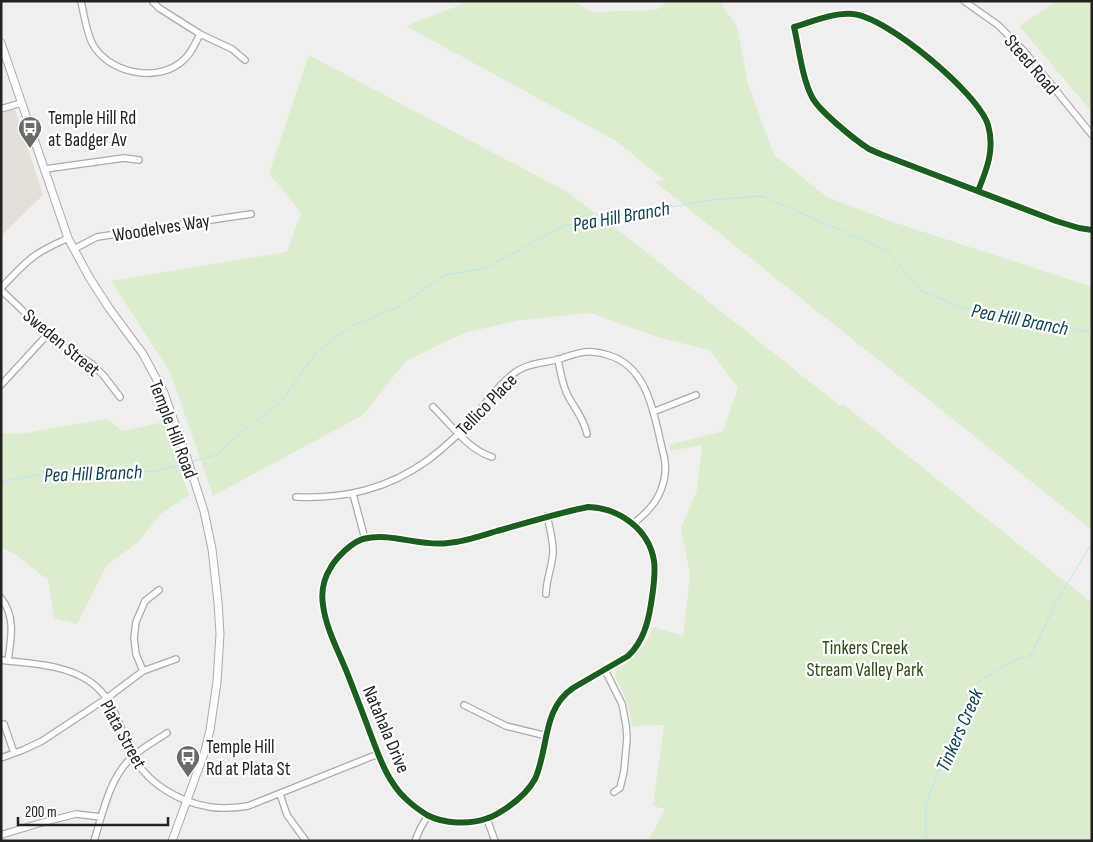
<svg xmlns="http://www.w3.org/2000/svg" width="1093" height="842" font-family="'Sofia Sans Condensed',sans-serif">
	<rect width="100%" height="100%" fill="#f1efed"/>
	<path fill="#e4e0d9" d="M15 109 43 195 1 236V113Z"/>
	<path fill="#dceccf" d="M470 1H573L592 12 656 10 668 1H719L737 26 748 84 774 155 827 197 887 220 1092 287V530L655 182 664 180 616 141 406 26Z
		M1057 1H1092V112L1019 26Z
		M309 55 569 193 636 244 839 405 843 404 1092 603V841H648L665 809 653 806 664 725 632 726C630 708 624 692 615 677L617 669C634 659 646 647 653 627L683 636 690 576 681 528 697 490 702 445 670 451 669 445 723 431 738 388 710 350 657 337 591 313 520 320 464 333 406 361 363 415 213 496 170 372 111 281 287 252 301 213 269 173Z
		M106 419 123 431 164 422 189 495 161 514 137 543 107 565 77 624 54 618 48 580 16 555 1 547V433L20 434Z"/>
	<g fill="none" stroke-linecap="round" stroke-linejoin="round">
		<path stroke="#bbe4f6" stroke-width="1" d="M193 461 216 455 244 430 280 403 316 353 351 326 398 307 445 275 486 268 563 226 710 200 762 196 888 251 921 291 959 306 998 317 1092 332
			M1 482 42 474 91 477 156 471 184 464
			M926 841V804L944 757 979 681 1015 660 1031 655 1056 602 1092 543"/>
		<g stroke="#acabaa" stroke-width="8">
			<path id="minor" d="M81 1C84 15 86 30 92 43 107 72 154 83 180 63 190 56 195 44 200 34
				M964 1 998 25 1024 51 1092 135
				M153 2 159 8 200 34 232 49 245 60
				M1 109 21 103
				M45 169 124 158 139 160
				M978 191C987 169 995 149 988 125 978 93 887 17 853 14 835 12 811 22 794 27 799 48 802 78 812 97 819 111 855 140 869 149 873 151 878 153 883 155L1056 221 1079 228 1092 230
				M74 249 97 237 251 214
				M1 288C11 278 21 266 33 257 43 249 56 244 68 238
				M1 290 57 343 77 354 92 364 104 376 120 397
				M558 359C560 371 562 383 567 394 574 408 584 418 587 434
				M1 385 47 335
				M433 407C451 424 467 449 492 457
				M653 412 696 395
				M353 494 365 539
				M296 497C345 499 388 489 428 460 444 448 460 433 473 419 486 403 497 386 513 374 526 363 545 363 560 359 568 356 577 353 585 352 593 351 601 353 608 355 649 367 654 416 663 452 669 472 663 493 650 508 645 514 639 519 633 524
				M588 507C619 508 649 529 654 561 656 575 653 590 651 604 648 623 643 642 628 656L573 688C542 709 549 748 535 779 529 790 518 800 508 807 502 811 495 816 488 818 470 825 444 824 427 815 419 810 411 804 405 798 386 780 378 753 369 730 362 711 355 693 348 675 339 652 326 629 323 605 321 592 324 578 331 567 336 558 352 542 363 539 391 532 420 547 448 543 464 542 481 536 497 531 527 523 557 513 588 507Z
				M546 594C546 579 553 565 553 551 553 540 550 528 547 516
				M1 598C16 617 11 639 8 661
				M1 660C31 664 64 664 89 681 117 700 119 729 133 756 148 784 179 802 210 807 222 809 236 808 248 806L378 754
				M605 670 622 704 626 725 627 738 624 771 620 788 614 792
				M143 671 136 654 134 638 136 622 145 601 159 590
				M464 705 506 726 547 736
				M4 724 14 753
				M1 758 23 750 42 741 107 698 143 671 176 659
				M280 794 287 815 306 841
				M487 819 495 841
				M1 835 37 824 76 814 101 817
				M94 841C103 813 109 778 132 757 142 748 155 741 167 733
				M415 841 420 829 428 815"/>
		</g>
		<g stroke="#acabaa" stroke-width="9">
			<path id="major" d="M1 43 68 238 89 277 109 308 143 354 164 393 187 458 204 511 212 549 218 602 220 634 217 682 210 730 205 751 172 841"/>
		</g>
		<use href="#minor" stroke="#fdfdfc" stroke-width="5.5"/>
		<use href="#major" stroke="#fdfdfc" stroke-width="7"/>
		<g stroke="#fff" stroke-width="9">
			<path id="cycleway" d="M978 191C987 169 995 149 988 125 978 93 887 17 853 14 835 12 811 22 794 27 799 48 802 78 812 97 819 111 855 140 869 149 873 151 878 153 883 155L1056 221 1079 228 1092 230
				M588 507C619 508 649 529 654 561 656 575 653 590 651 604 648 623 643 642 628 656L573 688C542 709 549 748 535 779 529 790 518 800 508 807 502 811 495 816 488 818 470 825 444 824 427 815 419 810 411 804 405 798 386 780 378 753 369 730 362 711 355 693 348 675 339 652 326 629 323 605 321 592 324 578 331 567 336 558 352 542 363 539 391 532 420 547 448 543 464 542 481 536 497 531 527 523 557 513 588 507Z"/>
		</g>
		<use href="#cycleway" stroke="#1b5e20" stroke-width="6"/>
	</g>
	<defs>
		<g id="bus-pin" transform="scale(1.25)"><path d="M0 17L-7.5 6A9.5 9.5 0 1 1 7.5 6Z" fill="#6b6a68" stroke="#fff"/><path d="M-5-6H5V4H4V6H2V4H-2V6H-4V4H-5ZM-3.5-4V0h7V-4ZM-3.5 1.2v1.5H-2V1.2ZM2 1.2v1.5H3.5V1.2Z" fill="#fff"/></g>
	</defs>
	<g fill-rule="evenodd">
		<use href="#bus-pin" x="30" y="128"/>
		<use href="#bus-pin" x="188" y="757"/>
	</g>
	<g text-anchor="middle" stroke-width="4.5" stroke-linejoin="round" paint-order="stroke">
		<g font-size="19" fill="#232221" stroke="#fff">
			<text transform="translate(1032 64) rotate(49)" y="7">Steed Road</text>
			<text transform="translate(161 227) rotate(-9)" y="7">Woodelves Way</text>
			<text transform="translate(62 342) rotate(40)" y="7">Sweden Street</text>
			<text transform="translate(486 404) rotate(-46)" y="7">Tellico Place</text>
			<text transform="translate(174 429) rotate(69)" y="7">Temple Hill Road</text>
			<text transform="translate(387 729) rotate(67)" y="7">Natahala Drive</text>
			<text transform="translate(124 734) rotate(61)" y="7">Plata Street</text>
		</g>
		<g font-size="19" fill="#232221" stroke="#fff" text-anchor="start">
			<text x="48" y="124">Temple Hill Rd<tspan x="48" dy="22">at Badger Av</tspan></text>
			<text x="206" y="753">Temple Hill<tspan x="206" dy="22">Rd at Plata St</tspan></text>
		</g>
		<g font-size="19" fill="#2c4a12" stroke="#fff">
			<text x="865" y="654">Tinkers Creek<tspan x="865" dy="22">Stream Valley Park</tspan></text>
		</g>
		<g font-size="20" font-style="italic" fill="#0e4052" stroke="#fff">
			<text transform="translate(621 216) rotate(-10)" y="7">Pea Hill Branch</text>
			<text transform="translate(1020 319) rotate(11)" y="7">Pea Hill Branch</text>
			<text transform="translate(93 473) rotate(-2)" y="7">Pea Hill Branch</text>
			<text transform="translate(959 730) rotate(-66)" y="7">Tinkers Creek</text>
		</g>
	</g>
	<rect width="1093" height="842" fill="none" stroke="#232221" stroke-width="5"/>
	<path d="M18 817v8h150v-8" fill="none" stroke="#232221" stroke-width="2.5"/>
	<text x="25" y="817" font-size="15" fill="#232221" stroke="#ffffff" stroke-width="4" paint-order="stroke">200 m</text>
</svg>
